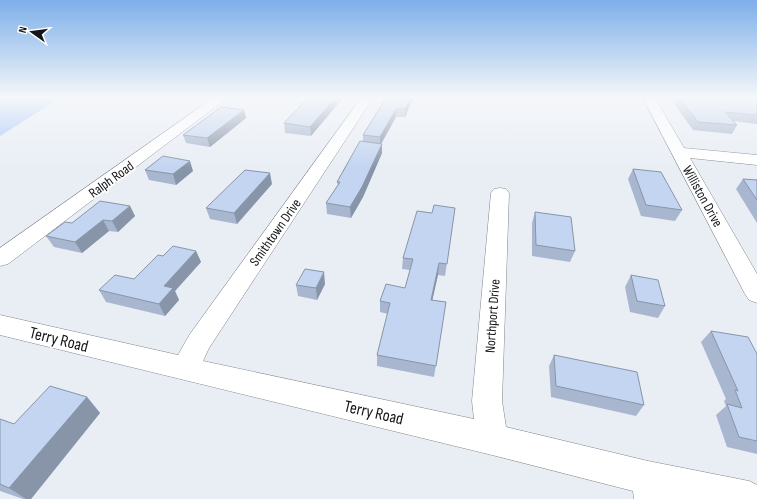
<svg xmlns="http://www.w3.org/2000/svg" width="757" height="499" font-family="'Sofia Sans Condensed',sans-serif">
	<rect width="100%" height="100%" fill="#e9eef5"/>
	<path fill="#a9c7f7" d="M0 98H60L0 136Z"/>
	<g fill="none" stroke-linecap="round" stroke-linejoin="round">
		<g stroke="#82868c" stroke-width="1">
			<path id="minor" d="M213 98H227L8 264 0 266V248Z
				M361 98H373L209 348 203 361 474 419 472 401 474 379 491 193 494 189 500 188 506 189 509 193 502 401 506 427 648 461 749 481 757 485V499H634L633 491 492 455 0 335V315L178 355 190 334Z
				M643 98H655L684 148 757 155V165L690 158 757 274V303L749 300 745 294Z"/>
		</g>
		<use href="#minor" fill="#fff" fill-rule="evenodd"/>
	</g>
	<path fill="#a8b7cf" d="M308 98 311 136 285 133 284 123Z
		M386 98H415L413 103H411L405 117H396L381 143 382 153 363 197 351 218 327 214 326 203 338 185 337 182 363 141V135Z
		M670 98H757V124L733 121 737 125 732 134 693 130Z
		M244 110 246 118 210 147 186 143 183 135Z
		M633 169 682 210 675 221 641 216 628 179Z
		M145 170 193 171 176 185 149 180Z
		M743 179 757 180V223L736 189Z
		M272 184 237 224 210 219 206 208Z
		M130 206 135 216 118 232 109 231 82 253 54 247 46 236 72 223Z
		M455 208 445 276 438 275 432 300 446 302 434 377 377 366V355L388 314 380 312V301L405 288 410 270 402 269 403 258 432 213Z
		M535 212 575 251 570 262 532 256V223Z
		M196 251 201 262 175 291 179 300 165 316 106 302 99 290 134 279 163 256Z
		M631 275 665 306 658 318 630 312 625 287Z
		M325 284 317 300 298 296 296 285Z
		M711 331 757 354V454L727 447 716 415 726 406 724 401 726 399 701 342Z
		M554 355 644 405 636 416 551 397 549 366Z
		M87 397 100 413 31 499H23L0 491V419L14 424Z"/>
	<path fill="#8895a9" d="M335 98H343L311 136 310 127Z
		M411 98H412L411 103 405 117V109Z
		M413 98H415L413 103Z
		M396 109V117L380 146V137Z
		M244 110 246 118 210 147 207 138Z
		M382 144V153L363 197 351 218 350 207Z
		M190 161 193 171 176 185 173 174Z
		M270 173 272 184 237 224 234 213Z
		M130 206 135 216 118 232 112 221Z
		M103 220 109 231 82 253 75 242Z
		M196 251 201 262 175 291 179 300 165 316 159 304 164 286Z
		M439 263 438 275 430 311 431 300Z
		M324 272 325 284 317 300 316 288Z
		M87 397 100 413 31 499H26L9 488Z"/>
	<path fill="#c3d5f1" stroke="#8895a9" d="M308 98H335L310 127 284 123Z
		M386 98H411L405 109H396L380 137 363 135Z
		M679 98H757V115L725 112 737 125 698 122Z
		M221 107 244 110 207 138 183 135Z
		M360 141 382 144 362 187 350 207 326 203 340 182H337Z
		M163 156 190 161 173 174 145 170Z
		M633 169 661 172 682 210 646 205Z
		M245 170 270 173 234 213 206 208Z
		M743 179 757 180V200Z
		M100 201 130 206 112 221 103 220 75 242 46 236 65 222 72 223Z
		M434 205 455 208 447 264 439 263 431 300 446 302 436 366 377 355 390 303 380 301 386 284 405 288 413 259 403 258 417 211 432 213Z
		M535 212 571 217 575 251 536 245Z
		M173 246 196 251 164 286 173 288 159 304 99 290 115 275 134 279 158 255 163 256Z
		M305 269 324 272 316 288 296 285Z
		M631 275 658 280 665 306 637 301Z
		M711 331 748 337 757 354V441L739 437 727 404 742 408 735 390 738 391Z
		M554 355 637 372 644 405 556 386Z
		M50 386 87 397 9 488 0 484V419L14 424Z"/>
	<linearGradient id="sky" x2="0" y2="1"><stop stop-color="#7dafe9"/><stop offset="0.58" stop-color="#f5f7fa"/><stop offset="1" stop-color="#f5f7fa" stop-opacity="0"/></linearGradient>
	<rect width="757" height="168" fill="url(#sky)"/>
	<g text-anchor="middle" stroke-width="3.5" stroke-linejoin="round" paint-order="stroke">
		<g font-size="14" fill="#131517" stroke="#fff">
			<text transform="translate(111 179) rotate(-36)" y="5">Ralph Road</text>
			<text transform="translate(703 196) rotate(61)" y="5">Williston Drive</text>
			<text transform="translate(275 232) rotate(-55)" y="5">Smithtown Drive</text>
			<text transform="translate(492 316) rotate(-86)" y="5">Northport Drive</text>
		</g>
		<g font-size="17" fill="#131517" stroke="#fff">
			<text transform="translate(59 339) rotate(14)" y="6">Terry Road</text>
			<text transform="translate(374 412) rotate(13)" y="6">Terry Road</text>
		</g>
	</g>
	<g transform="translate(32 32) rotate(284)" stroke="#ffffff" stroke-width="3" paint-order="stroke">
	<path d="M0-3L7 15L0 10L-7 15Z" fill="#131517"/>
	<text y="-6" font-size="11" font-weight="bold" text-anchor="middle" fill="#131517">N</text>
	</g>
</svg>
